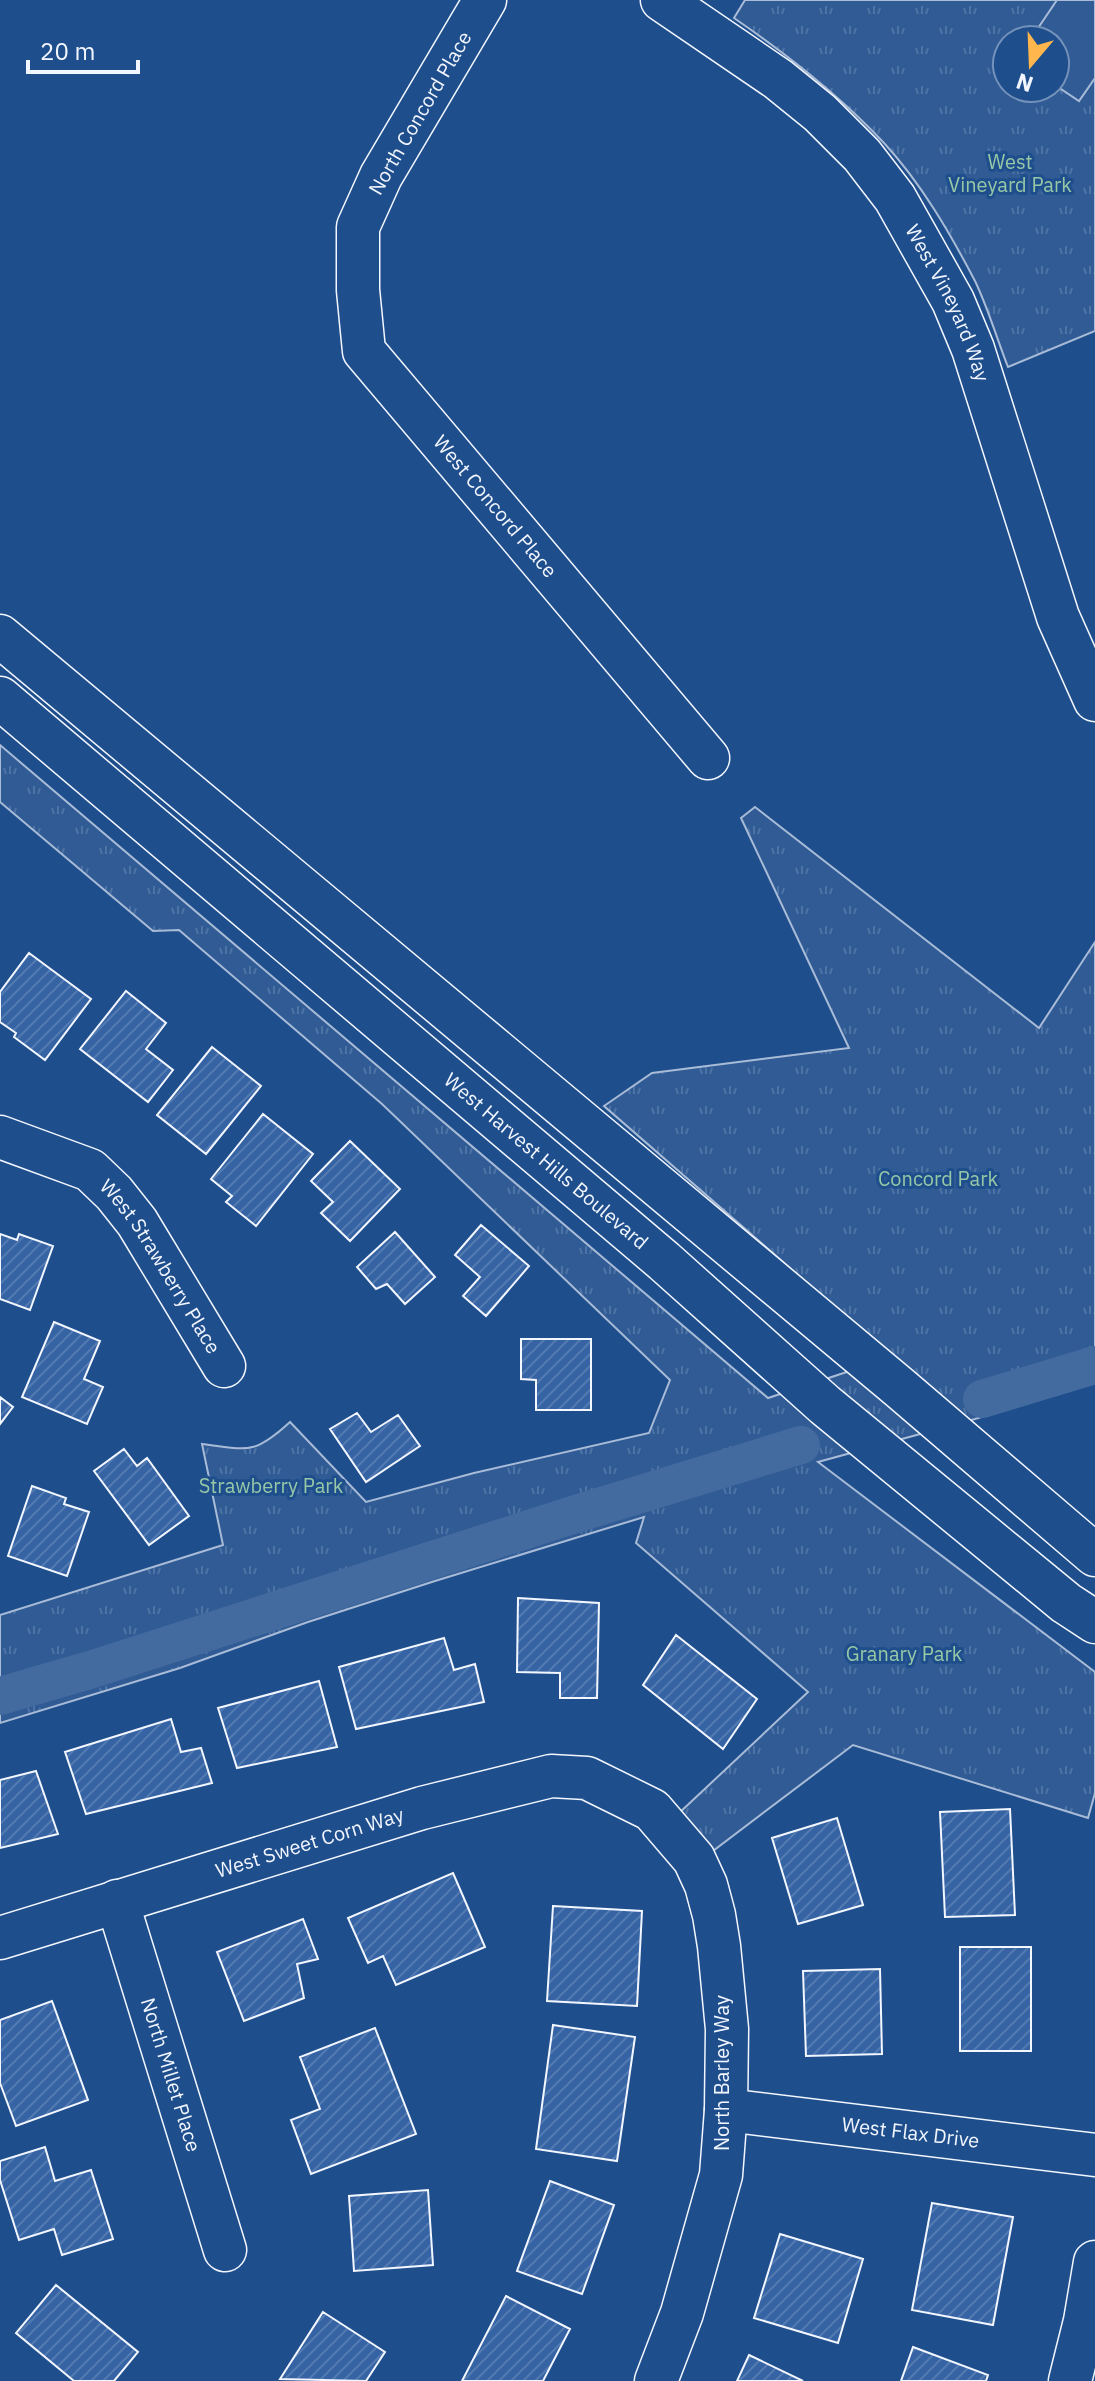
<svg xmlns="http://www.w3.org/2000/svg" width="1095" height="2381" font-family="'IBM Plex Sans',sans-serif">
	<defs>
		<pattern id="grass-tufts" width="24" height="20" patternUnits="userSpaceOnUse" patternTransform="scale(2)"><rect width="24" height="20" fill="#305b95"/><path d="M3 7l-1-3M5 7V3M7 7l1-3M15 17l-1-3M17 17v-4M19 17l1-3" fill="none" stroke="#4e73a5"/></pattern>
		<pattern id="building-hatch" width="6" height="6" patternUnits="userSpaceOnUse" patternTransform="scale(2)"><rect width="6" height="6" fill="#3563a3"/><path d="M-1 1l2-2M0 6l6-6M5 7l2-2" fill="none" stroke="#537ab1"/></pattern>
	</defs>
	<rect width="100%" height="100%" fill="#1f4e8c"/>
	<path fill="url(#grass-tufts)" stroke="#a8bbd7" stroke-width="2" fill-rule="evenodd" d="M745 0H1095V331L1008 367C997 339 988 308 975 281 950 233 921 183 884 143 839 95 788 55 734 18ZM1007 40H1055V88H1007Z
		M0 745 768 1398 892 1357 604 1106 652 1073 849 1048 741 818 755 807 1039 1028 1095 942V1382L975 1419 818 1462 1095 1672V1793L1088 1818 853 1745 705 1857 677 1815 808 1692 636 1543 644 1517 435 1581 308 1622 180 1668 0 1723V1615L223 1545 202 1444C249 1450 254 1455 290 1422L366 1502 474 1473 649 1433 670 1380 382 1104 179 930 153 931 0 802Z"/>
	<path fill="#305b95" stroke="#a8bbd7" stroke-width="2" d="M1057 0H1095V78L1079 101 1055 85V40H1030Z"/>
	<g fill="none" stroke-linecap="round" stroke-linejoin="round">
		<path stroke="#446ba0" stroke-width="38" d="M982 1399 1095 1365
			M0 1696 93 1669 585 1511 801 1445"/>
	</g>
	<path fill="url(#building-hatch)" stroke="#f2f6ff" stroke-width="2" d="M29 953 91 999 45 1060 14 1037 16 1033 0 1022V992Z
		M126 991 166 1023 146 1049 173 1070 148 1102 80 1049Z
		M212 1047 261 1086 206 1154 157 1115Z
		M263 1114 313 1154 256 1226 226 1202 232 1196 211 1179Z
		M350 1141 400 1189 350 1241 321 1213 333 1202 311 1181Z
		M481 1225 529 1266 486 1316 463 1296 480 1277 455 1255Z
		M395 1232 435 1277 405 1304 387 1284 376 1289 357 1267Z
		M0 1234 17 1240 19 1234 53 1246 30 1310 0 1299Z
		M54 1322 100 1341 84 1379 103 1387 87 1424 22 1397Z
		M521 1339H591V1410H536V1380L521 1379Z
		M0 1397 13 1407 0 1424Z
		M357 1413 371 1432 398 1415 420 1446 366 1482 330 1429Z
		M124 1449 137 1466 147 1458 189 1516 149 1545 94 1471Z
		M32 1486 66 1498 64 1504 89 1512 67 1576 8 1556Z
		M518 1598 599 1603 597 1698H560V1673L517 1672Z
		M676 1635 757 1699 723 1749 643 1685Z
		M444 1638 454 1670 475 1664 484 1702 356 1729 339 1667Z
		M319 1681 337 1747 237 1768 218 1708Z
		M171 1719 181 1752 201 1748 212 1783 86 1814 65 1752Z
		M36 1771 58 1834 0 1848V1780Z
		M1010 1809 1015 1915 945 1917 940 1812Z
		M837 1818 863 1905 798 1924 772 1838Z
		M453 1873 485 1947 396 1985 383 1956 368 1963 348 1918Z
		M553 1906 642 1911 637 2006 547 2001Z
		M303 1919 318 1959 297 1964 304 1998 244 2021 217 1952Z
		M960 1947H1031V2051H960Z
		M880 1969 882 2054 806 2056 803 1971Z
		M52 2001 88 2100 16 2126 0 2083V2020Z
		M553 2025 635 2037 617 2161 536 2149Z
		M375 2028 416 2134 311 2174 291 2120 320 2109 300 2057Z
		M45 2147 55 2181 91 2170 113 2239 62 2255 54 2229 19 2240 0 2180V2161Z
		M550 2181 614 2205 582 2294 517 2271Z
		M428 2190 433 2265 354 2271 349 2196Z
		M932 2203 1013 2217 993 2325 912 2310Z
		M780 2234 863 2259 838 2343 754 2318Z
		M56 2285 138 2352 114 2381H74L16 2333Z
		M506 2296 570 2329 543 2381H462Z
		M323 2312 385 2352 366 2381 280 2379Z
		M913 2347 988 2375 986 2381H901Z
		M749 2355 803 2381H737Z"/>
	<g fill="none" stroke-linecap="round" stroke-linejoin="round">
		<g stroke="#f2f6ff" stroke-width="45">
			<g id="minor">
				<path id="s1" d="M485 0 381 176 358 227V290L364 351 708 758"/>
				<path id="s2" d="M662 0 778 79 820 113 862 155 895 198 953 301 973 349 1058 617 1095 700"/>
				<path d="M0 636 900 1388 1095 1555"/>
				<path id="s3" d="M0 698 664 1261 825 1405 1066 1603 1095 1622"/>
				<path id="s4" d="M0 1137 90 1170 114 1193 137 1222 224 1366"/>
				<path id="s5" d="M117 1901 225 2250"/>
				<path id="s6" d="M0 1938 422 1808 551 1776 587 1778 652 1810 694 1859 706 1885 714 1915 719 1946 727 2029 726 2110 721 2175 682 2313 656 2381"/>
				<path id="s7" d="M726 2110 1095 2155"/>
				<path d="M1070 2381 1085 2321 1095 2262"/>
			</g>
		</g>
		<use href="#minor" stroke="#1f4e8c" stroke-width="42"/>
	</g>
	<g text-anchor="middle" stroke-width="6" stroke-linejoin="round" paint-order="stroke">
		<g font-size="20" fill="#f2f6ff" stroke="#1f4e8c">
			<text transform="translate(420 113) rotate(-60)" y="7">North Concord Place</text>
			<text dy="7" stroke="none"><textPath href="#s2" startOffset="426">West Vineyard Way</textPath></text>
			<text dy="7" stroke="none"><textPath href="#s1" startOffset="588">West Concord Place</textPath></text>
			<text dy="7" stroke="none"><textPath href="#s3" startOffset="716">West Harvest Hills Boulevard</textPath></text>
			<text dy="7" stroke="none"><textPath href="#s4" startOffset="216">West Strawberry Place</textPath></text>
			<text dy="7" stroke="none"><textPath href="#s6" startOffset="324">West Sweet Corn Way</textPath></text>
			<text transform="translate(722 2073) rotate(-90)" y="7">North Barley Way</text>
			<text dy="7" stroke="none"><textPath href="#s5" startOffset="182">North Millet Place</textPath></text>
			<text dy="7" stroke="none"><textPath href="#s7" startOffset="186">West Flax Drive</textPath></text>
		</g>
		<g font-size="20" fill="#97c8a6" stroke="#1f4e8c">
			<text x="1010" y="169">West<tspan x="1010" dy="23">Vineyard Park</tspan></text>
			<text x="938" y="1186">Concord Park</text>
			<text x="271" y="1493">Strawberry Park</text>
			<text x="904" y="1661">Granary Park</text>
		</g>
	</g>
	<g transform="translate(1031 64) rotate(199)"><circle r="38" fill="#1f4e8c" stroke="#7391ba" stroke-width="2"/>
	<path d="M0-6L14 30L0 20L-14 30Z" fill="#ffb74d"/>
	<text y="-12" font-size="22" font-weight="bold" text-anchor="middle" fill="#f2f6ff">N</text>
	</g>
	<path d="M28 60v12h110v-12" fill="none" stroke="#f2f6ff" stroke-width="4"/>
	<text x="40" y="60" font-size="24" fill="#f2f6ff" stroke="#1f4e8c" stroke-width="6" paint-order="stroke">20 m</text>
</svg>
